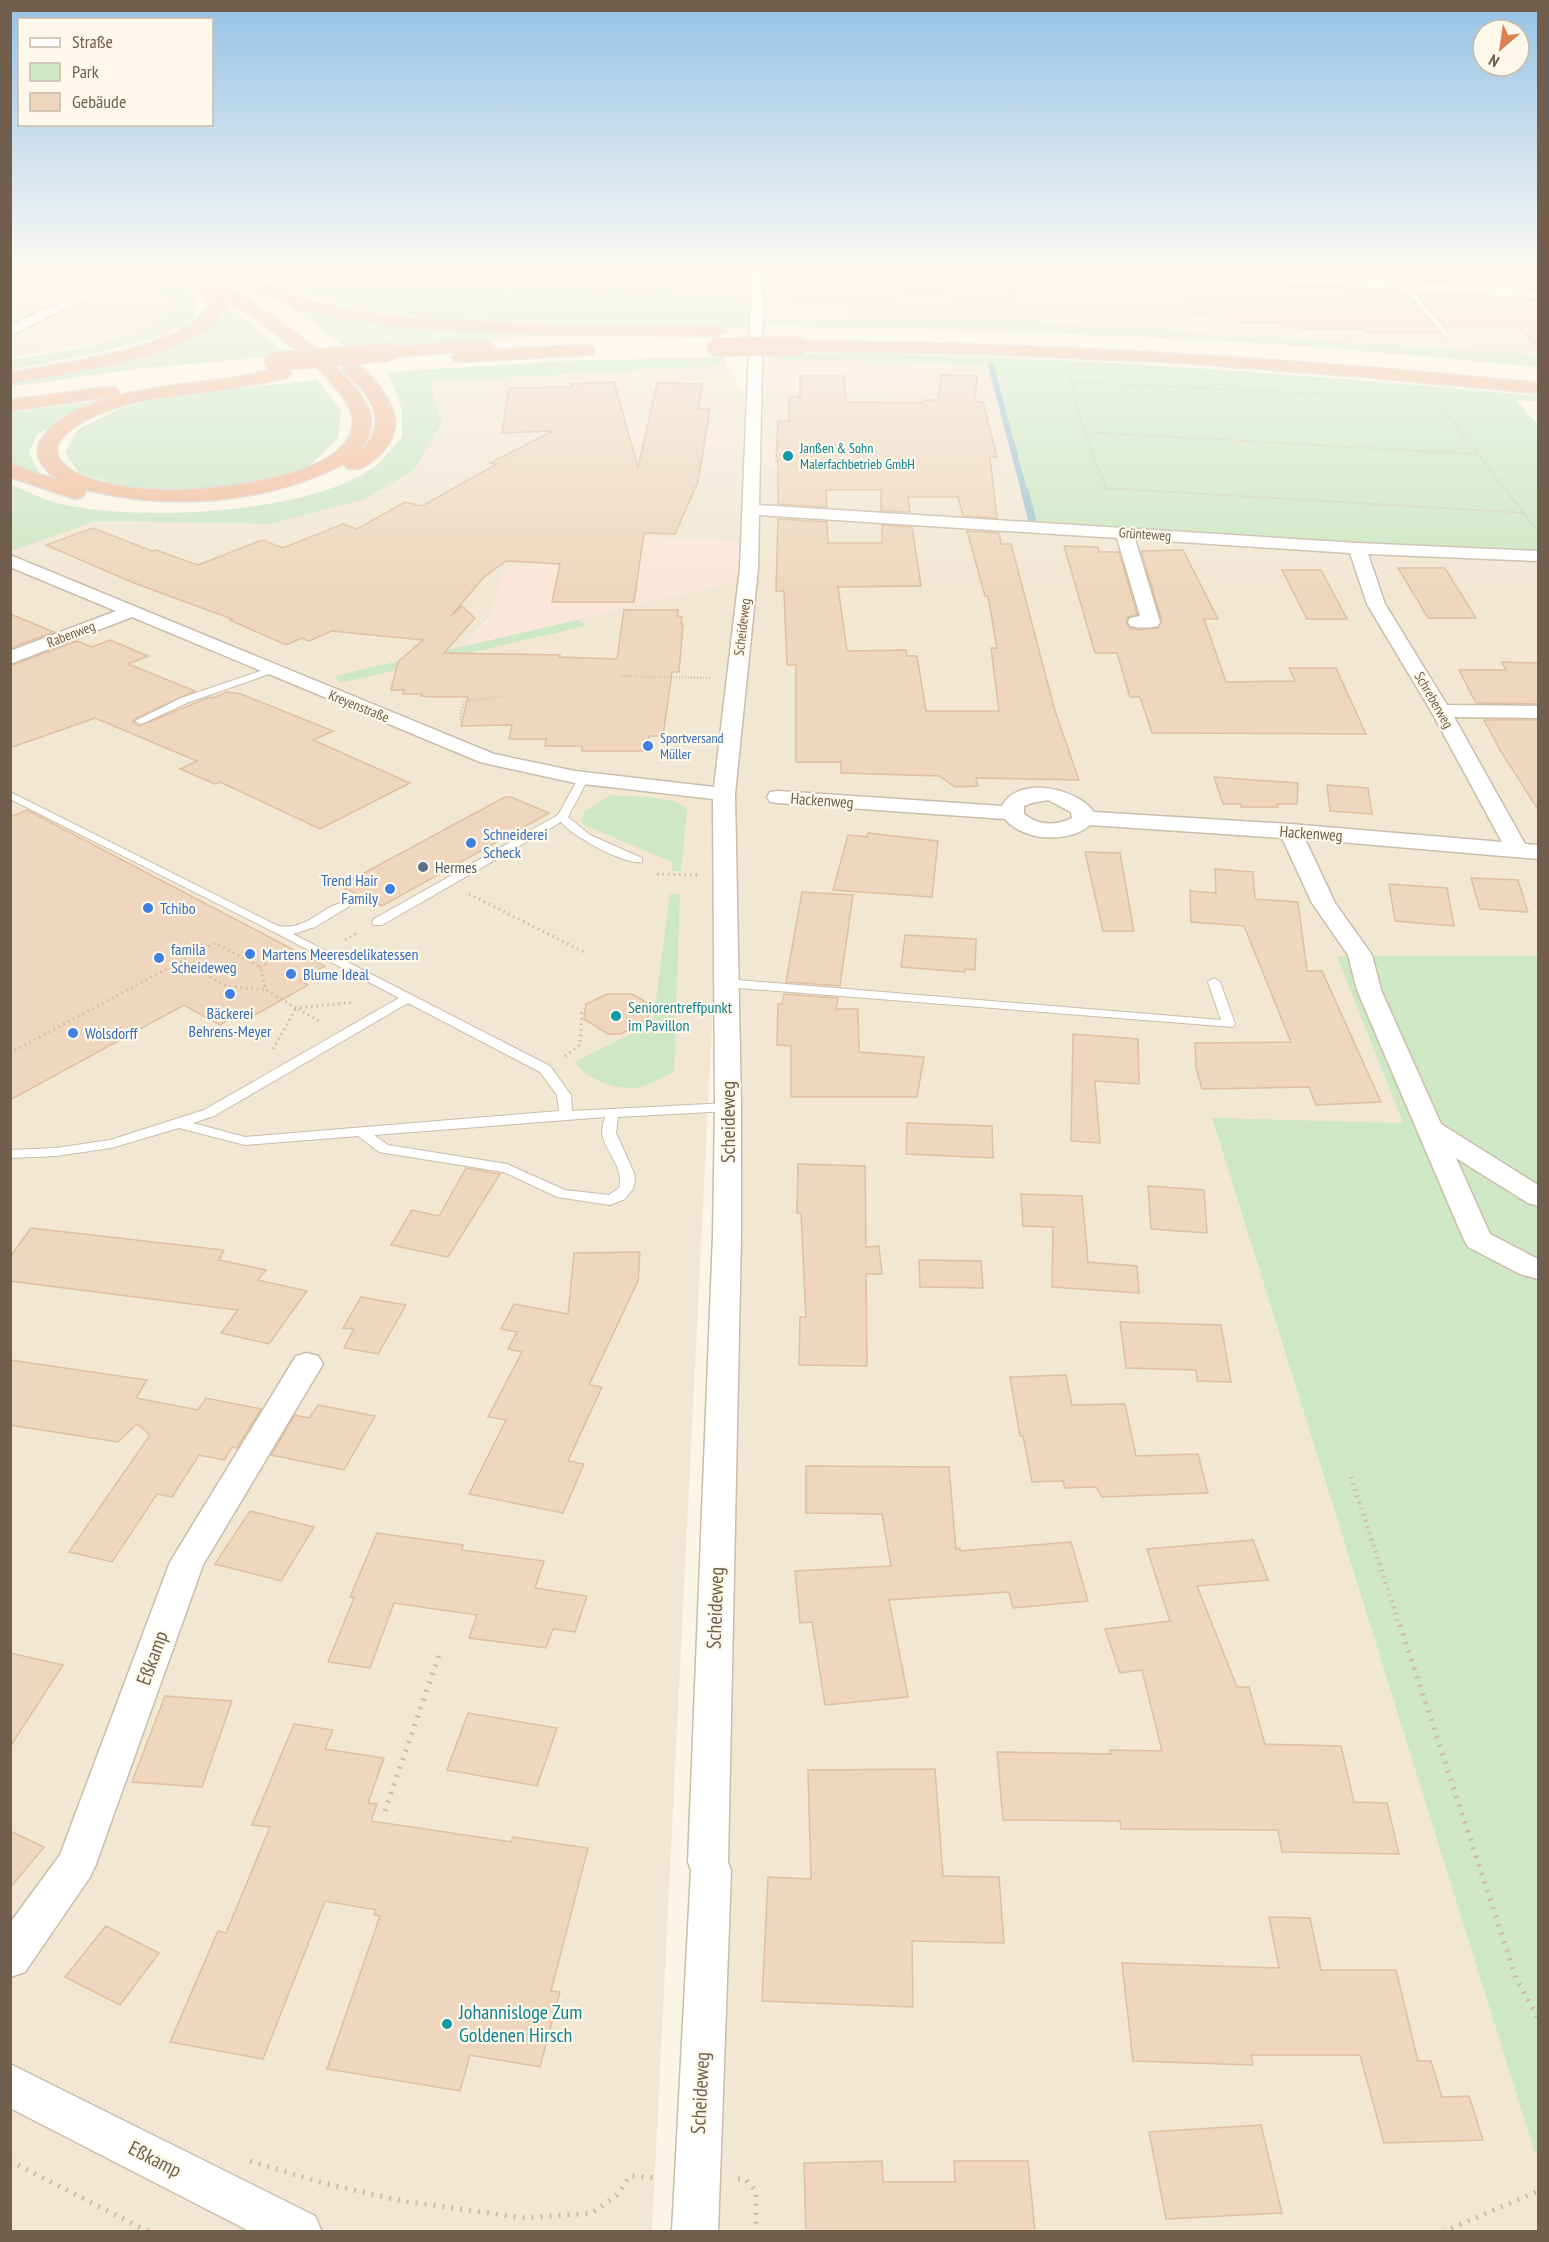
<svg xmlns="http://www.w3.org/2000/svg" width="1549" height="2242" font-family="'PT Sans Narrow',sans-serif">
	<rect width="100%" height="100%" fill="#faf5e4"/>
	<path fill="#f1e7d3" fill-rule="evenodd" d="M11 271H123L130 275 98 288 170 297V304L163 319 128 336 11 358Z
		M843 271H1538V356L1017 321 847 319Z
		M926 362 991 366 1034 527 1357 548 1538 556V956H1338L1403 1123 1212 1119 1535 2154 1538 2153V2231H694L723 804 652 2231 11 2232V502L96 521 269 524 415 469 428 382 727 365 754 412 755 390 925 393ZM917 456 878 469 753 466ZM533 567 748 578 464 646Z"/>
	<path fill="#fae7d9" d="M552 271H843L847 319 757 318V296L630 286 562 277Z
		M756 358 783 360 926 362 925 393 755 390Z
		M631 426 754 430V441L916 443 879 469 753 466V448L622 444Z
		M538 533 750 542 748 578 463 646 489 620 505 567H533Z"/>
	<path fill="#cee7c4" d="M140 271C170 271 179 278 198 300L192 322 152 339 92 354 11 370V360C40 354 179 339 170 297L113 290 149 278Z
		M248 271H552L562 277 630 286 748 295 749 328 432 318 353 308 289 290Z
		M285 303 353 320 416 327 581 333 349 350Z
		M225 304 289 355 136 369 11 387 10 380 155 349Z
		M764 319 1017 321 1513 353 1538 356V367C1439 358 1340 348 1241 342 1081 333 921 328 761 326Z
		M759 353C1020 352 1279 372 1538 396V402L1516 400 1538 425V556L1357 548 1034 527 991 366 926 362 783 360 764 358Z
		M725 357 727 365 429 382 442 422 415 469 365 499 269 524 96 521 11 551V505L14 504 11 502V485C24 490 39 497 53 502 130 523 309 515 374 467 384 459 393 446 402 437V409L388 372 560 361Z
		M317 380 341 410 338 438 309 466 262 484 195 492 129 488 79 473 65 453 78 429 119 409 179 394Z
		M114 399 64 418 37 435 29 453 40 475 11 463 10 413Z
		M578 620 585 626 340 683 334 676Z
		M611 795C630 797 677 795 687 810L681 871H672L673 863 663 858 584 825 581 820 585 811Z
		M670 894H680L674 1072C662 1077 646 1087 634 1088 611 1089 588 1079 574 1062L653 1023Z
		M1337 956H1538V2153L1535 2154 1212 1118 1403 1123Z"/>
	<g fill="none" stroke-linecap="round" stroke-linejoin="round">
		<path stroke="#a1c5d3" stroke-width="6" d="M991 366 1025 494"/>
		<path stroke="#a1c5d3" stroke-width="8" d="M1025 492 1034 527"/>
	</g>
	<path fill="#eed7be" stroke="#dfc0a0" stroke-width="1.5" d="M794 271H1007L1018 306H988L986 300 932 295 848 299H794Z
		M1294 271H1464L1468 284 1294 273Z
		M1474 271H1517L1518 274 1539 275V288L1478 284Z
		M1192 282 1405 292 1438 333H1365L1362 329 1284 328 1280 323H1236L1231 316 1186 313Z
		M1417 293 1539 300V349L1517 326H1446Z
		M941 375 977 376 975 401 983 402 997 457H990L997 518 963 516 958 497H908L910 512 881 511V490H826L827 507 778 504V462H776L778 421H789V397H800V376H844L846 402 924 403 925 400H938Z
		M614 382 638 468 657 383 702 384 698 409H710L698 482 675 534 644 533 634 602H552L560 564 506 561 484 577 451 616 462 606 475 618 444 653 560 655 559 657 617 659 624 610H678V617H682L681 624H683L679 672H672L663 736H649L648 751H582V746H545L546 739H509L512 725 461 726 468 697H434L421 696 422 694H403L404 690H391L398 662 423 640 332 631 309 641 302 638 286 645 230 620 232 619 134 583 46 545 93 528 152 551 156 550 198 565 262 540 283 548 343 524 357 529 405 502 422 506 497 464 490 463 553 431 502 433 509 388 572 387 571 384Z
		M778 519 827 522 828 543H882V525L912 527 921 586 838 587 847 651 906 650 907 656H917L926 711H999L991 648H997L988 596H985L967 531 999 533 1001 544H1011L1055 711 1079 780 976 778 978 786 955 787 939 776 841 773V762H796V665H787L784 591H776Z
		M1064 546 1098 547 1099 552H1119L1137 614 1128 617 1126 623 1130 628 1140 630 1158 628 1162 621 1141 551 1183 550 1218 619H1204L1226 682 1295 681 1289 668H1336L1366 734 1152 733 1140 697H1130L1117 653H1095Z
		M1398 568H1445L1476 618H1428Z
		M1282 570H1321L1347 619H1307Z
		M10 614 54 632 10 648Z
		M110 640 148 656 128 664 195 691 134 719 133 722 139 726 210 697 213 698 227 692 241 694 333 731 313 740 410 783 320 829 220 782 215 784 180 769 197 761 95 718 10 748V666L77 641 92 647Z
		M1502 662 1539 663V704L1476 703 1459 670H1506Z
		M1484 720H1539V811L1500 750Z
		M1214 777 1298 783 1297 804H1277L1278 807H1241V804H1223Z
		M1327 785 1368 788 1372 814 1330 811Z
		M505 797H511L549 813 382 906 340 886Z
		M27 810 292 949 325 966 300 980 308 985 271 1006 255 1015 246 1010 220 1025 184 1005 10 1100V817Z
		M868 833 938 841 932 897 833 890 848 835 867 837Z
		M1085 852 1120 853 1134 931H1103Z
		M1215 869 1253 872 1255 899 1298 902 1307 971H1322L1381 1102 1316 1105 1309 1087 1202 1089 1196 1068 1195 1043 1291 1042 1244 926 1191 922 1190 891 1216 893Z
		M1471 878 1518 880 1528 912 1480 909Z
		M1389 884 1447 888 1454 926 1395 921Z
		M802 892 853 895 840 986 786 982Z
		M905 935 976 939 975 970 965 969V972L901 967Z
		M607 994H632L649 1004 648 1019 621 1034H608L584 1019 586 1004Z
		M784 994 838 998 836 1009H858L859 1052 924 1057 917 1097H791V1046L777 1045 778 1004H782Z
		M1073 1034 1138 1039 1139 1084 1095 1081 1100 1143 1071 1141Z
		M907 1123 992 1126 993 1158 906 1154Z
		M798 1164 865 1166 866 1247 879 1246 882 1274H866L867 1366 799 1365 800 1317H806L801 1213H797Z
		M466 1168 500 1174 448 1257 391 1245 412 1210 439 1216Z
		M1148 1186 1204 1190 1207 1233 1151 1229Z
		M1021 1194 1082 1196 1088 1262 1137 1266 1139 1293 1052 1287 1053 1227 1023 1226Z
		M31 1228 224 1250 219 1260 266 1270 258 1280 307 1291 269 1344 221 1333 238 1310 10 1281V1257Z
		M640 1252 638 1281 589 1385 602 1387 568 1461 584 1464 563 1513 469 1494 506 1420 488 1417 522 1352 508 1349 517 1332 501 1329 514 1304 568 1314 574 1253Z
		M919 1260 981 1261 983 1288 920 1287Z
		M361 1297 406 1305 378 1354 344 1348 354 1329 343 1328Z
		M1120 1322 1221 1325 1231 1382 1197 1381 1196 1370 1126 1368Z
		M10 1360 147 1380 136 1398 198 1410 206 1398 261 1409 237 1448 232 1447 224 1460 199 1455 172 1497 157 1494 112 1562 69 1552 150 1435 137 1424 118 1442 10 1425Z
		M1066 1375 1072 1405 1125 1404 1136 1456 1198 1454 1208 1493 1102 1497 1096 1487 1065 1488 1063 1481 1032 1482 1023 1436H1020L1010 1377Z
		M318 1405 375 1416 344 1470 271 1455 295 1415 309 1418Z
		M806 1466 949 1467 956 1549 960 1548V1551L1071 1542 1088 1601 1013 1608 1009 1592 889 1600 908 1697 825 1705 812 1622 800 1623 795 1571 891 1566 882 1514 806 1513Z
		M250 1511 314 1527 281 1581 215 1564Z
		M377 1533 463 1545 462 1550 544 1561 535 1588 587 1596 575 1632 553 1629 546 1648 469 1638 477 1615 394 1603 370 1668 328 1662 354 1598 350 1597Z
		M1253 1540 1268 1580 1197 1586 1237 1687H1249L1265 1744 1341 1746 1354 1802 1387 1803 1399 1854 1282 1852 1278 1830 1121 1829 1120 1821 1003 1820 997 1752 1111 1754 1110 1750 1162 1751 1142 1670 1120 1673 1105 1629 1170 1621 1147 1549Z
		M10 1653 63 1665 10 1747Z
		M165 1696 232 1701 202 1787 132 1782Z
		M468 1713 557 1728 537 1786 447 1770Z
		M294 1724 333 1730 325 1749 384 1758 368 1803 377 1804 371 1821 511 1842 513 1837 588 1848 551 1991 560 1992 540 2067 470 2055 460 2091 327 2069 380 1916 374 1915 376 1910 325 1901 263 2059 170 2042 218 1931 226 1933 270 1827 252 1825Z
		M935 1769 943 1876 999 1877 1004 1943 912 1941 913 2007 762 2001 768 1877 811 1879 808 1770Z
		M10 1831 44 1847 10 1888Z
		M1269 1917 1310 1918 1321 1970H1396L1418 2061H1431L1442 2097 1469 2096 1483 2140 1384 2143 1360 2055H1251L1253 2065 1133 2061 1122 1963 1279 1968Z
		M106 1926 159 1953 120 2005 65 1977Z
		M1261 2125 1282 2213 1166 2219 1149 2132Z
		M882 2161 883 2182H955L954 2161H1028L1035 2231 806 2232 804 2163Z"/>
	<g fill="none" stroke-linecap="round" stroke-linejoin="round">
		<g stroke="#cbbdac" stroke-width="2">
			<path id="lane" d="M1466 271H1472L1477 291 1472 290Z
				M1403 285H1407L1449 334V336H1445L1403 287Z
				M272 667 277 670 275 672 189 702 144 723 140 724 135 721 181 698Z
				M583 776 588 779 568 817 590 835 642 858V862C624 865 572 836 561 822L382 925H374L372 922 374 919 558 815 578 779Z
				M10 792 278 926C309 932 328 899 348 903L350 905 348 907 315 927 293 934 550 1066 571 1095 572 1111 728 1103 735 1107 728 1111 618 1117 616 1133 634 1173 635 1181 633 1189 625 1199 610 1205 557 1197 504 1172 379 1152 358 1136 245 1145 179 1128 111 1148 56 1156 10 1158V1150L56 1148 110 1140 204 1110 399 998 276 933 10 799ZM408 1003 540 1072 557 1095 559 1111 245 1137 193 1123 214 1116ZM605 1117C604 1122 602 1128 602 1132 604 1152 625 1166 619 1188L609 1195 565 1190 507 1164 388 1145 374 1135Z
				M1214 978 1220 982 1235 1024 1233 1027 726 987 720 983 726 979 1221 1020 1208 982Z"/>
		</g>
		<g stroke="#cbbdac" stroke-width="3">
			<path id="street" d="M129 271 135 272 136 275 135 278 121 281 10 336V326L112 275Z
				M752 271H764L759 505 1357 543 1538 551V561L1368 554 1385 604 1447 705 1538 706V718L1454 717 1525 844 1538 845V859L1305 839 1335 903 1372 955 1381 990 1441 1124 1538 1185V1206L1528 1203 1456 1158 1490 1234 1538 1259V1279L1520 1274 1468 1247 1464 1240 1357 990 1348 955 1312 903 1282 838 1090 825C1069 844 1023 841 1005 819L778 803 770 802 767 797 770 792 778 791 1002 806C1018 775 1077 788 1094 812L1290 824 1502 842 1431 711 1367 604 1350 553 1135 539 1160 622 1158 626C1148 628 1140 628 1130 626L1128 622 1130 618 1140 616 1117 538 759 515 758 568 735 794 741 1107V1236L728 1862 731 1870 718 2232H672L691 1870 688 1862 713 1236 715 1107 713 799 575 783 480 762 132 617 10 664V651L116 611 10 567V555L494 754 575 771 714 787 740 568ZM1048 800 1071 812 1072 818C1055 826 1039 826 1024 814V806L1032 803Z
				M1148 271H1223L1538 290V298L1154 275Z
				M307 1353 318 1356 323 1364 203 1565 96 1864 90 1877 25 1972 10 1977V1923L60 1855 170 1562 296 1356Z
				M10 2064 315 2216 322 2232H251L10 2108Z"/>
		</g>
		<g stroke="#dad5d0" stroke-width="3">
			<path id="highway" d="M178 271C186 271 194 270 201 273 239 289 377 380 371 425 370 438 362 448 353 456 378 441 383 416 365 393 358 384 349 377 342 368L345 364C364 359 392 400 395 418 397 434 386 452 372 461 364 467 358 471 347 468L344 464C265 504 169 511 83 489L85 493 82 497 75 499 10 477V464L60 481C45 471 29 455 43 437 78 390 178 386 232 378 249 375 265 371 282 368L288 369 291 373 288 377C263 383 238 388 212 391 166 397 113 400 73 428 40 451 63 470 91 479 117 488 149 490 176 490 217 489 348 478 353 424 356 385 253 316 222 297L226 302C223 310 219 319 212 325 170 360 65 373 10 383V373C55 364 192 348 210 303Z
				M233 272 316 303 375 314 420 319 541 324 719 326 727 331 719 336 541 334 420 329 375 324 306 310 227 280 225 277Z
				M485 340 491 341 494 345 491 349 467 351 586 345 592 346 595 350 592 354 586 355 461 362 455 361 452 357 460 352 389 357 383 356 380 352 383 348 389 347Z
				M798 341C1046 343 1292 358 1538 383V393L1354 376 1169 362 983 354 792 350 789 346 792 342Z
				M110 387 116 388 119 392 116 396 10 411V400Z"/>
		</g>
		<path stroke="#d2bba1" stroke-width="2" stroke-dasharray="1 2" stroke-linecap="butt" d="M373 271 735 301
			M705 283 733 288
			M1068 375 1071 382 1325 394
			M1071 382 1084 432 1106 488 1524 513
			M1437 402 1538 531
			M1084 432 1477 454
			M622 676 711 678
			M460 720 464 701 505 696"/>
		<path stroke="#d2bba1" stroke-width="3" stroke-dasharray="1.5 4" stroke-linecap="butt" d="M657 874 698 875
			M469 894 584 952
			M345 940 359 932
			M181 961 226 986 266 990
			M260 967 280 956
			M273 1049 296 1008 322 1023
			M10 1053 215 943 260 967 266 990 296 1008 355 1002
			M565 1056 580 1045 582 1013 585 1012"/>
		<path stroke="#d2bba1" stroke-width="4.5" stroke-dasharray="1.5 5" stroke-linecap="butt" d="M1351 1477 1400 1627"/>
		<path stroke="#d2bba1" stroke-width="5" stroke-dasharray="2 7" stroke-linecap="butt" d="M1400 1625 1516 1978 1538 2018
			M385 1811 439 1655
			M10 2161 149 2232
			M250 2161 323 2183 402 2201 525 2218 592 2213 617 2195 630 2176 658 2178
			M738 2179H745L756 2191V2232
			M1443 2232 1538 2191"/>
		<use href="#lane" fill="#fff" fill-rule="evenodd"/>
		<use href="#street" fill="#fff" fill-rule="evenodd"/>
		<use href="#highway" fill="#f0bfa0" fill-rule="evenodd"/>
		<g stroke="#dad5d0" stroke-width="20" stroke-linecap="butt">
			<path id="highway-bridge" d="M716 347 798 346
				M273 362 389 352"/>
		</g>
		<use href="#highway-bridge" stroke="#f0bfa0" stroke-width="18"/>
	</g>
	<linearGradient id="sky" x2="0" y2="1"><stop stop-color="#95c2e6"/><stop offset="0.46" stop-color="#fdfaf3"/><stop offset="1" stop-color="#fdfaf3" stop-opacity="0"/></linearGradient>
	<rect width="1549" height="585" fill="url(#sky)"/>
	<g fill="#0f9aa8" stroke="#fef8ea" stroke-width="2">
		<circle cx="788" cy="456" r="6"/>
		<circle cx="616" cy="1016" r="6"/>
		<circle cx="447" cy="2024" r="6"/>
	</g>
	<g fill="#3f7fe0" stroke="#fef8ea" stroke-width="2">
		<circle cx="648" cy="746" r="6"/>
		<circle cx="471" cy="843" r="6"/>
		<circle cx="390" cy="889" r="6"/>
		<circle cx="148" cy="908" r="6"/>
		<circle cx="250" cy="954" r="6"/>
		<circle cx="159" cy="958" r="6"/>
		<circle cx="291" cy="974" r="6"/>
		<circle cx="230" cy="994" r="6"/>
		<circle cx="73" cy="1033" r="6"/>
	</g>
	<circle fill="#5c6f8a" stroke="#fef8ea" stroke-width="2" cx="423" cy="867" r="6"/>
	<g text-anchor="middle" stroke-width="4.5" stroke-linejoin="round" paint-order="stroke">
		<g font-size="14" fill="#0d838f" stroke="#fef8ea" text-anchor="start">
			<text x="800" y="453">Janßen &amp; Sohn<tspan x="800" dy="16">Malerfachbetrieb GmbH</tspan></text>
		</g>
		<g font-size="14" fill="#715e4c" stroke="#fef8ea">
			<text transform="translate(1145 534) rotate(4)" y="5">Grünteweg</text>
			<text transform="translate(742 627) rotate(-83)" y="5">Scheideweg</text>
			<text transform="translate(71 634) rotate(-21)" y="5">Rabenweg</text>
			<text transform="translate(1434 700) rotate(60)" y="5">Schreberweg</text>
			<text transform="translate(359 706) rotate(22)" y="5">Kreyenstraße</text>
		</g>
		<g font-size="14" fill="#366cbe" stroke="#fef8ea" text-anchor="start">
			<text x="660" y="743">Sportversand<tspan x="660" dy="16">Müller</tspan></text>
		</g>
		<g font-size="16" fill="#715e4c" stroke="#fef8ea">
			<text transform="translate(822 800) rotate(4)" y="6">Hackenweg</text>
			<text transform="translate(1311 833) rotate(4)" y="6">Hackenweg</text>
		</g>
		<g font-size="16" fill="#366cbe" stroke="#fef8ea" text-anchor="start">
			<text x="483" y="840">Schneiderei<tspan x="483" dy="18">Scheck</tspan></text>
			<text x="378" y="886" text-anchor="end">Trend Hair<tspan x="378" dy="18">Family</tspan></text>
			<text x="160" y="914">Tchibo</text>
			<text x="171" y="955">famila<tspan x="171" dy="18">Scheideweg</tspan></text>
			<text x="262" y="960">Martens Meeresdelikatessen</text>
			<text x="303" y="980">Blume Ideal</text>
			<text x="230" y="1019" text-anchor="middle">Bäckerei<tspan x="230" dy="18">Behrens-Meyer</tspan></text>
			<text x="85" y="1039">Wolsdorff</text>
		</g>
		<g font-size="16" fill="#4e5e75" stroke="#fef8ea" text-anchor="start">
			<text x="435" y="873">Hermes</text>
		</g>
		<g font-size="16" fill="#0d838f" stroke="#fef8ea" text-anchor="start">
			<text x="628" y="1013">Seniorentreffpunkt<tspan x="628" dy="18">im Pavillon</tspan></text>
		</g>
		<g font-size="20" fill="#715e4c" stroke="#fef8ea">
			<text transform="translate(728 1122) rotate(-90)" y="7">Scheideweg</text>
			<text transform="translate(715 1608) rotate(-88)" y="7">Scheideweg</text>
			<text transform="translate(152 1658) rotate(-70)" y="7">Eßkamp</text>
			<text transform="translate(700 2093) rotate(-87)" y="7">Scheideweg</text>
			<text transform="translate(155 2159) rotate(27)" y="7">Eßkamp</text>
		</g>
		<g font-size="20" fill="#0d838f" stroke="#fef8ea" text-anchor="start">
			<text x="459" y="2019">Johannisloge Zum<tspan x="459" dy="23">Goldenen Hirsch</tspan></text>
		</g>
	</g>
	<rect width="1549" height="2242" fill="none" stroke="#715e4c" stroke-width="24"/>
	<rect x="18" y="18" width="195" height="108" fill="#fef8ea" stroke="#c6baab" stroke-width="1.5"/>
	<rect x="30" y="38" width="30" height="9" fill="#ffffff" stroke="#c6baab" stroke-width="1.5"/>
	<text x="72" y="48" font-size="18" fill="#715e4c">Straße</text>
	<rect x="30" y="63" width="30" height="18" fill="#cee7c4" stroke="#c6baab" stroke-width="1.5"/>
	<text x="72" y="78" font-size="18" fill="#715e4c">Park</text>
	<rect x="30" y="93" width="30" height="18" fill="#eed7be" stroke="#c6baab" stroke-width="1.5"/>
	<text x="72" y="108" font-size="18" fill="#715e4c">Gebäude</text>
	<g transform="translate(1501 48) rotate(209)"><circle r="28" fill="#fef8ea" stroke="#c6baab" stroke-width="1.5"/>
	<path d="M0-4.5L10 22L0 15L-10 22Z" fill="#dc8252"/>
	<text y="-9" font-size="16" font-weight="bold" text-anchor="middle" fill="#715e4c">N</text>
	</g>
</svg>
